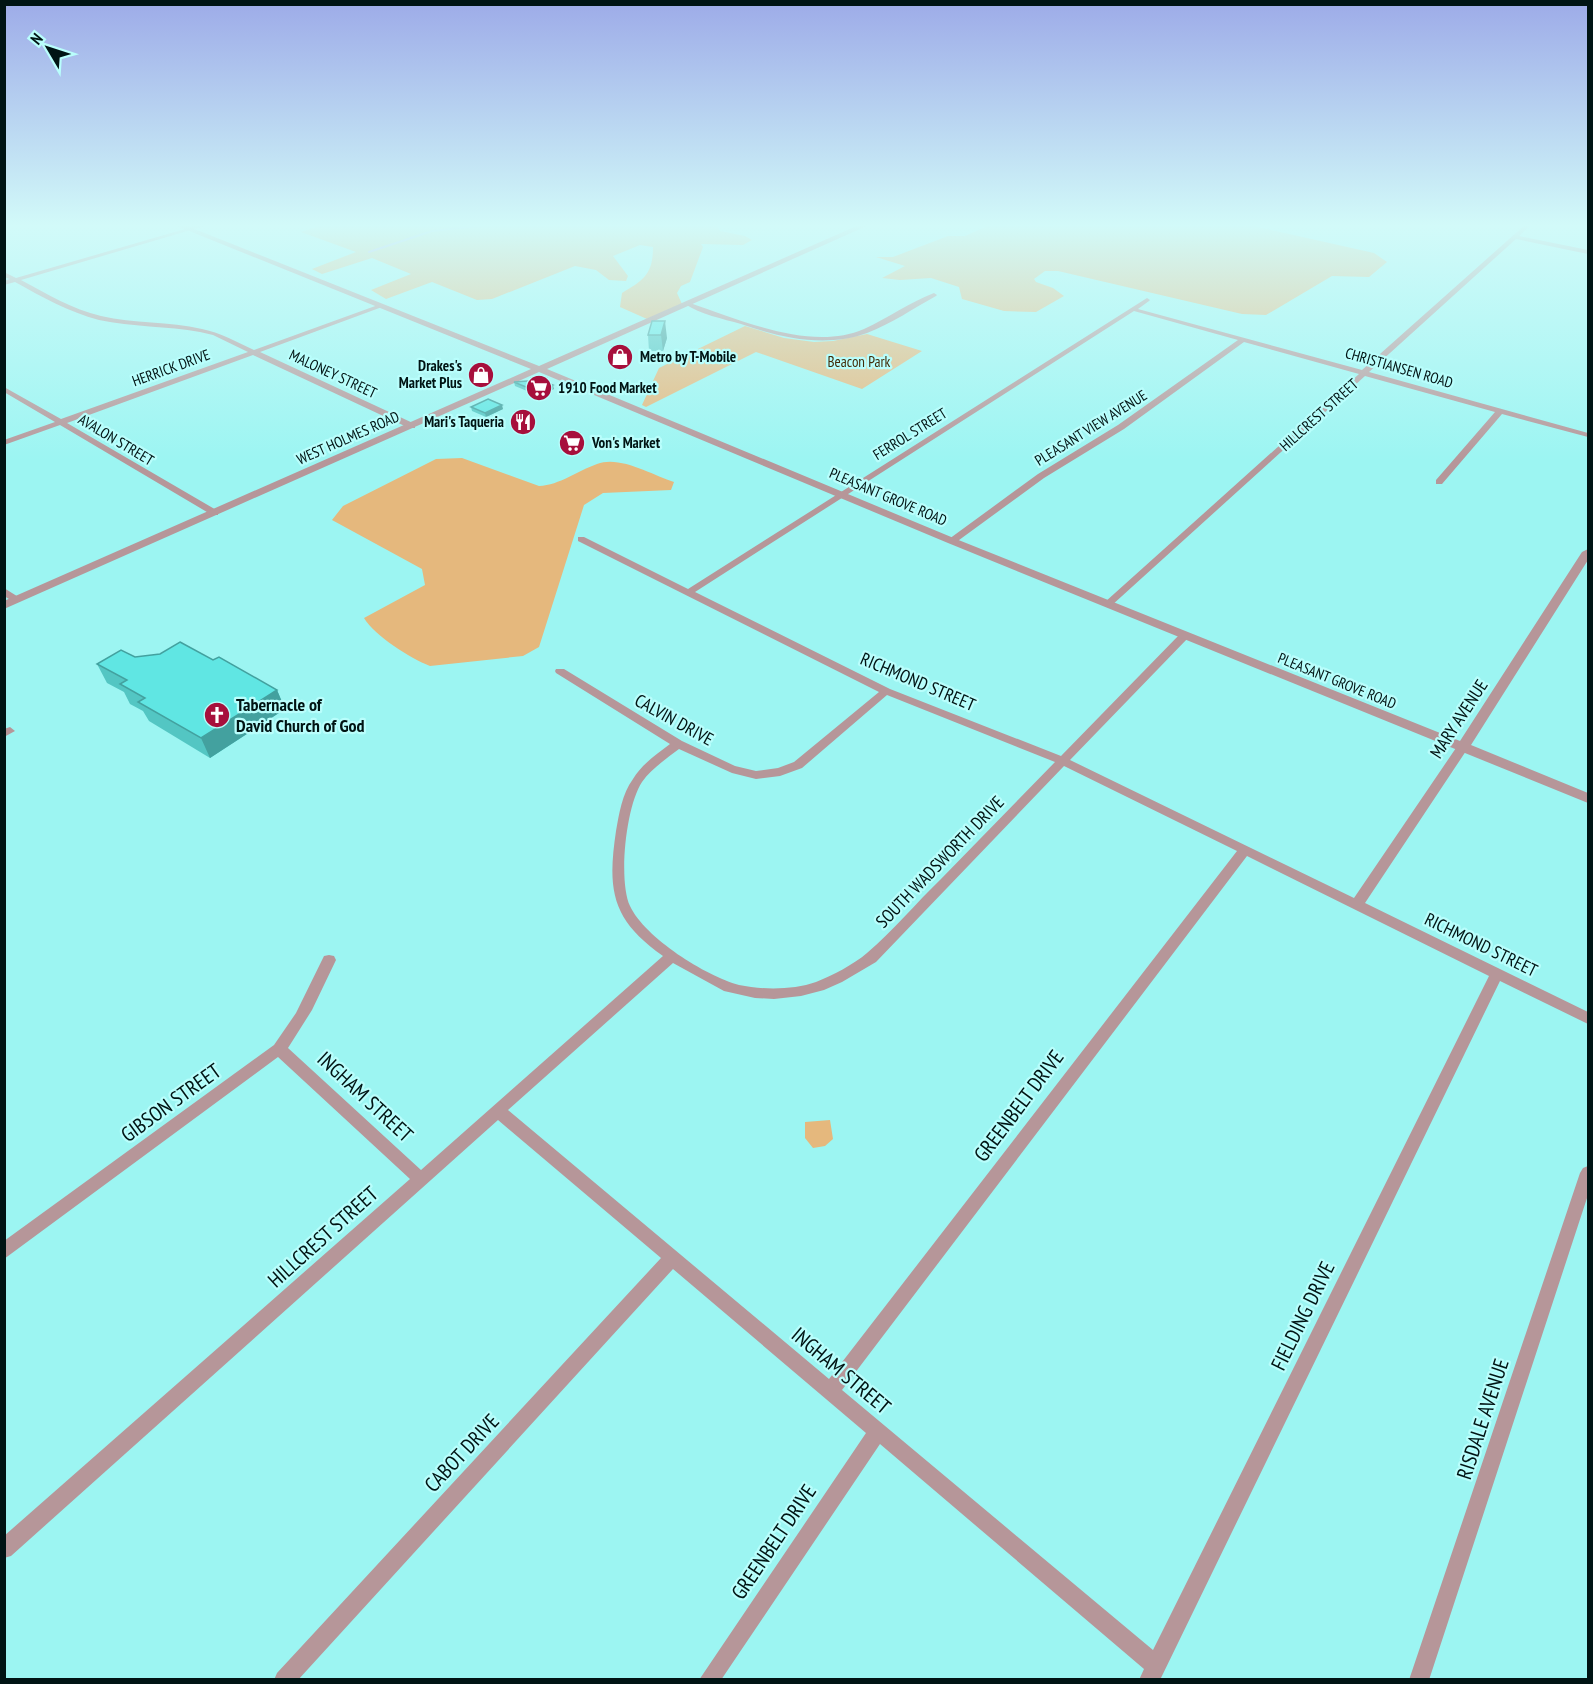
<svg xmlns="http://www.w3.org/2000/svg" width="1593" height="1684" font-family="'PT Sans Narrow',sans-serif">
	<rect width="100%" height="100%" fill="#9cf5f2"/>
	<path fill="#e5b87d" d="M325 224H716L720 231 745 236 752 240 743 245 701 244 703 247 690 282 681 286 677 293 682 304 647 319 620 307 622 293C644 280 653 274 653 247L640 245 613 256 628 276 626 281 609 280 596 270 575 266 492 299 477 300 432 282 386 299 371 290 411 274 372 258 322 274 312 269 356 252 301 232Z
		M992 224H1244L1374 253 1387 262 1369 277 1332 276 1266 315 1242 314 1058 271H1045L1034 279 1036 282 1053 288 1064 296 1036 312 1004 311 962 299 959 287 931 278 900 280 882 278 905 266 876 257H893L948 236H965Z
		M745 326 784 338 814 342 833 341 867 334 922 351 862 389 756 352 646 407 642 405 659 368Z
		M462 458 539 486C560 485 577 471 597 464 620 455 652 475 674 482L671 490 603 493 584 505 539 647 523 656 430 666C410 658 375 636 364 618L425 585 422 569 332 520 343 506 436 459Z
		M830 1120 833 1139 825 1146 813 1148 805 1138V1122Z"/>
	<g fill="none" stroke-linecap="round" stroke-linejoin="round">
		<path stroke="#cd9de7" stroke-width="2" d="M369 252 432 231 496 224"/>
		<path fill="#b69699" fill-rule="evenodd" d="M202 224H211L21 280C47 294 72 309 101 316 134 324 169 321 202 329 221 333 237 342 254 350L378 305H382V307L260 352 415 424V428H409L253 355 67 423 218 511V515H212L60 425 4 445V440L55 422 4 392V387L61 419 248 352 213 335 200 332C167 326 132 327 99 320 69 312 42 297 15 282L4 285V281L10 279 4 277V272L16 278Z
			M1526 224H1532L1519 236 1588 250V254L1516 239 1369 372 1588 433V437L1502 414 1442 484H1436V480L1495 412 1365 376 1111 606H1105V602L1359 374 1244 342 1124 429 1044 478 955 543H949V539L1038 474 1118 425 1238 340 1134 311 695 592 890 689 1061 756 1180 634H1188V638L1070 760 1354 898 1458 745H1466L1468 748 1466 751 1365 903 1588 1012V1024L1500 981 1160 1680H1139L1144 1669 880 1444 721 1680H699L866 1433 673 1269 298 1680H274L277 1673 661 1258 498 1120 11 1556 4 1558V1536L410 1179 278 1057 4 1259V1241L274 1045 296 1013 324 956 329 955 334 956 336 960 312 1010 288 1048 421 1170 663 956C612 920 607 891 616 831 619 814 622 794 633 779 642 764 657 754 670 744L556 673 555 671 556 669H564L682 741 735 766 756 771 778 768 794 762 879 692 578 541V537H584L688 589 1147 298 1150 300 1149 301 1138 309 1362 370ZM887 695 1055 762C1017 801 979 840 941 879 916 903 893 931 867 953 853 965 833 975 816 982 793 990 763 990 739 985 706 976 645 938 630 906 618 880 626 806 642 782 651 769 666 759 679 749L732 773 756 779 780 776 802 768ZM1064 766 1237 851 829 1379 508 1110 673 963 724 991 755 998 774 999 801 996 824 990 842 982 876 962ZM1247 856 1489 976 1153 1650 842 1390Z
			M934 293 937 295 936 296C914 308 891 324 867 333 826 348 781 338 741 324 723 319 700 314 685 304L690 303C741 320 811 352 864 329 888 318 910 302 934 293Z
			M4 588 20 598V602H14L4 596Z
			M10 727 15 731 4 737V729Z
			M1588 1166V1195L1429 1680H1409L1580 1173 1583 1168Z"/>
		<path fill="#b69699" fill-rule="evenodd" d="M172 224H182L539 366 861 224H871L547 369 956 539 1460 741 1582 552 1588 549V560L1471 745 1588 793V803L948 543 539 372 4 609V601L531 369Z"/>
	</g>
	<path fill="#53c6c3" d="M652 321 667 338 663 351H649L648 335Z
		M514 382 554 389 539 396 515 386Z
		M471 407 503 409 486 417 472 411Z
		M135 657 213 660 277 690 285 709 210 758 149 721 143 711 130 704 124 692 107 683 97 664Z"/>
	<path fill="#43a19f" d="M665 321 667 338 663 351 661 335Z
		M553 385 554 389 539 396 538 392Z
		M502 405 503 409 486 417 485 413Z
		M277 690 285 709 210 758 201 738Z"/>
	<path fill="#60e6e3" stroke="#43a19f" stroke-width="1.5" d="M652 321H665L661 335H648Z
		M541 380 553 385 538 392 514 382Z
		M488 399 502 405 485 413 471 407Z
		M180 642 213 660 219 657 277 690 201 738 138 702 145 698 120 684 127 680 97 664 121 650 135 657 160 654Z"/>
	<linearGradient id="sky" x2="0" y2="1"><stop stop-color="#9dabe8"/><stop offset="0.49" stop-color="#d2faf9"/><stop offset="1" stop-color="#d2faf9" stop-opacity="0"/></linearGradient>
	<rect width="1593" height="460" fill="url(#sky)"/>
	<defs>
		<g id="shop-disc" transform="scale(1.35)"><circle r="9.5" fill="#a70f3c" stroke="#b9fefc"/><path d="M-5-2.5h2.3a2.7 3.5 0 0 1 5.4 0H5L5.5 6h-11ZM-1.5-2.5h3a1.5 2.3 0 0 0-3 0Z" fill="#fff"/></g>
		<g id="supermarket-disc" transform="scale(1.35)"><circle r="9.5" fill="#a70f3c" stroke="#b9fefc"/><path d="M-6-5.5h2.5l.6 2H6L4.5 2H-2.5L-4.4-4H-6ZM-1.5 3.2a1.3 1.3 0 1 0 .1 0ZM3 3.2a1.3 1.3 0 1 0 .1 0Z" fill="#fff"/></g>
		<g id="restaurant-disc" transform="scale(1.35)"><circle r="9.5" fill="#a70f3c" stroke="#b9fefc"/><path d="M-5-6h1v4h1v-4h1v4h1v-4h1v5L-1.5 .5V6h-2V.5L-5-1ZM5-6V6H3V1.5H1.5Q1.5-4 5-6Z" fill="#fff"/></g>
		<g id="church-disc" transform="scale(1.35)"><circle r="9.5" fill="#a70f3c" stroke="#b9fefc"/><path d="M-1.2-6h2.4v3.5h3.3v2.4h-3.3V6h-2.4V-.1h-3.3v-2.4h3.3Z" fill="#fff"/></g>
	</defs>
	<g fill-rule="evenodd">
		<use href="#shop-disc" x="620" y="357"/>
		<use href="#shop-disc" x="481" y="375"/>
		<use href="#supermarket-disc" x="539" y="388"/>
		<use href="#restaurant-disc" x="523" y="422"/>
		<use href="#supermarket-disc" x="572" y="443"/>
		<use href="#church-disc" x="217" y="715"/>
	</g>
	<g text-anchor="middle" stroke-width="4.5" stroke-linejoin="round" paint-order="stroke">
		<g font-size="15" font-weight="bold" fill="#001414" stroke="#b9fefc" text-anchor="start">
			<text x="640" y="362">Metro by T-Mobile</text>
			<text x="462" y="371" text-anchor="end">Drakes's<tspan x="462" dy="17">Market Plus</tspan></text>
			<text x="558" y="393">1910 Food Market</text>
			<text x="504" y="427" text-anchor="end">Mari's Taqueria</text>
			<text x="592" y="448">Von's Market</text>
		</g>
		<g font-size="15" fill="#432c09" stroke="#b9fefc">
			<text x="859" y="367">Beacon Park</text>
		</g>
		<g font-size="15" fill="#001414" stroke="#b9fefc">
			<text transform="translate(171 368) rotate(-20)" y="5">HERRICK DRIVE</text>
			<text transform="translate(1399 368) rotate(16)" y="5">CHRISTIANSEN ROAD</text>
			<text transform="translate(333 374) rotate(25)" y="5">MALONEY STREET</text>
			<text transform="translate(1319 415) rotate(-42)" y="5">HILLCREST STREET</text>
			<text transform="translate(1091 428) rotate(-32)" y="5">PLEASANT VIEW AVENUE</text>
			<text transform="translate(910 434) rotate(-32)" y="5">FERROL STREET</text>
			<text transform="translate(348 438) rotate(-24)" y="5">WEST HOLMES ROAD</text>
			<text transform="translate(116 440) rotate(31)" y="5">AVALON STREET</text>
			<text transform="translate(888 497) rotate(23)" y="5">PLEASANT GROVE ROAD</text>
			<text transform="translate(1337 681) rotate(22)" y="5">PLEASANT GROVE ROAD</text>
		</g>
		<g font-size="18" fill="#001414" stroke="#b9fefc">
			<text transform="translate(918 682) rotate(23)" y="6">RICHMOND STREET</text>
			<text transform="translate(1459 719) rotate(-57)" y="6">MARY AVENUE</text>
			<text transform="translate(674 720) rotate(29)" y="6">CALVIN DRIVE</text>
			<text transform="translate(940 862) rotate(-46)" y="6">SOUTH WADSWORTH DRIVE</text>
			<text transform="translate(1481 945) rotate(26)" y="6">RICHMOND STREET</text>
		</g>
		<g font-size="18" font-weight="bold" fill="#001414" stroke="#b9fefc" text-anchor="start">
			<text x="236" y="711">Tabernacle of<tspan x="236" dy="21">David Church of God</tspan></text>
		</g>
		<g font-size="21" fill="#001414" stroke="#b9fefc">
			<text transform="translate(365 1097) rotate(43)" y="7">INGHAM STREET</text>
			<text transform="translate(171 1103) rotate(-36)" y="7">GIBSON STREET</text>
			<text transform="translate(1019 1106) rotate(-53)" y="7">GREENBELT DRIVE</text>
			<text transform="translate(323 1237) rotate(-42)" y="7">HILLCREST STREET</text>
			<text transform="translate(1303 1316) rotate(-64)" y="7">FIELDING DRIVE</text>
			<text transform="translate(841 1371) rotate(40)" y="7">INGHAM STREET</text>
			<text transform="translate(1483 1419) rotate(-72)" y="7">RISDALE AVENUE</text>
			<text transform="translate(462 1453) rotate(-47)" y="7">CABOT DRIVE</text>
			<text transform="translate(774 1542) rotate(-56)" y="7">GREENBELT DRIVE</text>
		</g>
	</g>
	<rect width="1593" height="1684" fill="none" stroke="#001414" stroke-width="12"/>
	<g transform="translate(48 48) rotate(309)" stroke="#b9fefc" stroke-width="4.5" paint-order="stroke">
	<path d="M0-4.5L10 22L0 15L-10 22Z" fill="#001414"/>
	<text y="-9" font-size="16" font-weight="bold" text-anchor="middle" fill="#001414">N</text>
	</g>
</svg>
